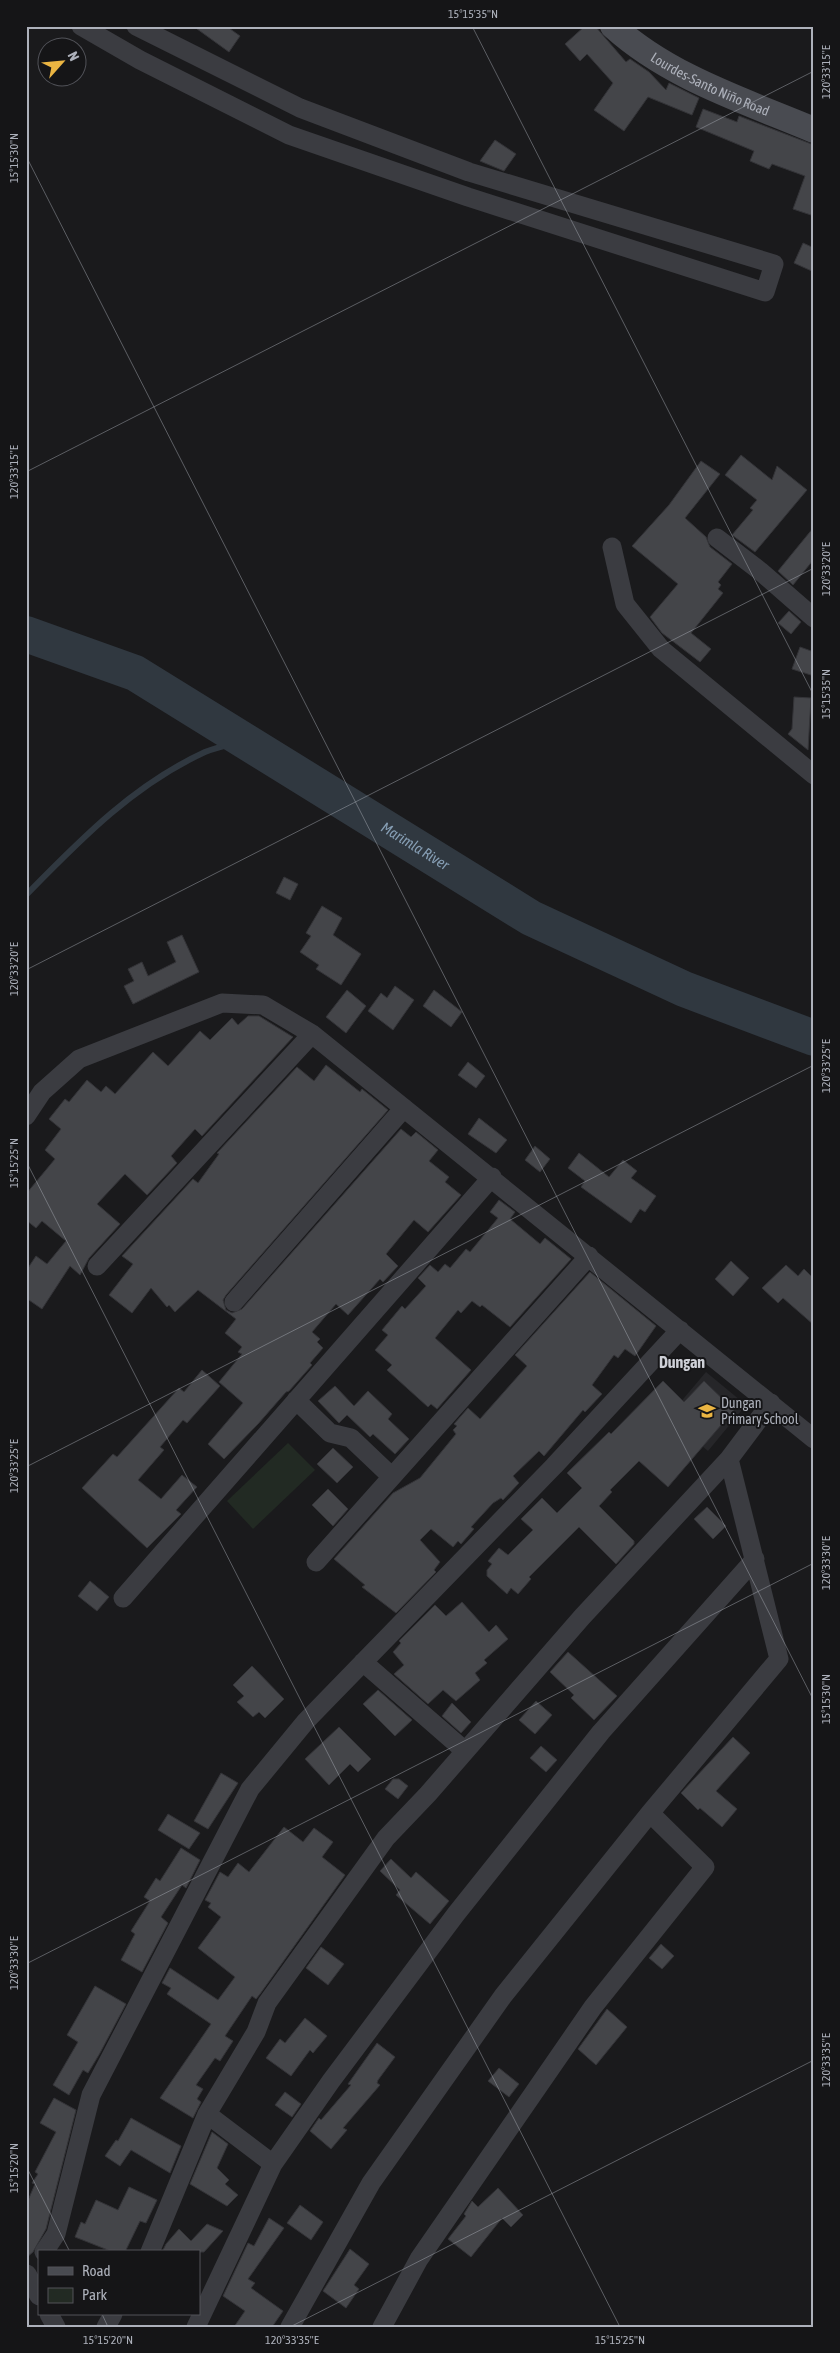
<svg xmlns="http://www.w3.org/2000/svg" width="840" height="2353" font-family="'Asap Condensed',sans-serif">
	<rect width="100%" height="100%" fill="#1a1a1c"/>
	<path fill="#262629" d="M706 1372 746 1405 708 1451 668 1417Z"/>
	<path fill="#222a23" d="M288 1443 315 1470 253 1529 227 1501Z"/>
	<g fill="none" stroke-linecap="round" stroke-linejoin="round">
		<path stroke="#303840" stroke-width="6" d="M26 895C80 840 133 785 205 752 217 747 232 744 245 741"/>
		<path stroke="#303840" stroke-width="36" id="s1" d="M26 634 135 673 531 918 684 989 814 1038"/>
	</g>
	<path fill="#444549" stroke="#343438" d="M193 26H226L240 36 229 52Z
		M585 26H595L626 62 630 59 649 72 666 90 669 83 699 98 692 115 648 97 624 131 594 110 613 83 587 54 580 61 565 44Z
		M703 109 737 122 739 116 814 145V216L793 209 805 176 772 164 769 169 750 161 754 151 696 127Z
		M495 140 516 154 504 171 480 161Z
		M803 243 814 248V272L794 263Z
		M741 455 772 480 777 466 807 490 755 552 732 535 753 510 750 508 757 500 725 475Z
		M701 461 720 474 685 518 706 537 710 547 732 564 718 582 721 585 718 589 723 593 691 633 711 649 700 662 662 633 650 617 678 584 632 546 669 505Z
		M814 527V559L793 585 778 571Z
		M789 611 801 622 791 634 778 623Z
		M800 647 814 652V676L792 669Z
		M794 697 811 698 808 750 788 734 792 729Z
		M284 877 298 884 290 900 276 893Z
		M322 906 342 918 333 935 361 954 341 985 316 969 319 965 300 952 311 936 306 933Z
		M182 935 199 972 133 1004 124 986 134 981 128 969 142 962 148 976 176 962 167 942Z
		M395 986 414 1000 393 1030 368 1011 381 993 387 998Z
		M347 990 366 1006 346 1033 326 1017Z
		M434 990 462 1012 451 1027 423 1006Z
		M248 1016H259L293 1037 202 1136 195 1129 171 1156 177 1163 147 1195 125 1174 97 1204 120 1224 89 1258 80 1275 70 1266 42 1309 26 1298V1271L36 1256 47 1264 66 1241 42 1221 36 1228 26 1220V1194L55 1159 45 1150 61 1129 49 1119 65 1099 69 1102 87 1080 101 1092 106 1086 115 1094 153 1052 168 1066 200 1031 210 1040 232 1018 238 1025Z
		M468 1062 485 1076 476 1088 458 1075Z
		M326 1065 360 1092 362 1089 388 1110 226 1295 223 1300 226 1310 232 1313 242 1309 401 1129 411 1137 416 1132 438 1150 429 1161 449 1177 445 1182 461 1195 428 1232 414 1220 386 1254 398 1266 383 1282 380 1279 348 1315 336 1304 312 1332 320 1339 317 1342 323 1348 310 1363 312 1365 289 1391 286 1392 258 1424 224 1459 208 1444 243 1403 219 1382 242 1354 238 1352 242 1347 225 1333 236 1319 198 1290 175 1312 169 1305 167 1307 151 1288 132 1313 109 1295 133 1264 122 1256 193 1179 198 1183 219 1154 217 1153 297 1067 314 1081Z
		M479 1118 507 1140 496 1153 468 1134Z
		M535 1146 550 1159 540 1172 525 1160Z
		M579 1153 609 1177 623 1160 637 1171 631 1178 656 1196 645 1212 640 1209 631 1223 581 1187 585 1181 568 1168Z
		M499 1200 515 1212 510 1219 540 1244 545 1238 571 1259 510 1327 482 1305 480 1307 472 1301 461 1313 458 1310 435 1338 471 1370 437 1409 431 1404 428 1407 387 1370 392 1365 375 1350 388 1335 382 1330 402 1306 405 1309 426 1286 418 1278 430 1265 438 1272 445 1264 450 1268 466 1249 470 1252 498 1218 490 1212Z
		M731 1261 749 1278 733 1296 715 1279Z
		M786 1265 798 1276 804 1269 814 1279V1325L783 1298 778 1303 762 1288Z
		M590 1272 656 1326 635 1356 625 1349 618 1358 614 1355 592 1385 602 1394 585 1412 583 1410 544 1456 539 1451 513 1476 519 1483 503 1500 501 1498 493 1503 471 1527 474 1529 461 1544 458 1541 453 1547 431 1529 420 1540 440 1562 434 1570 436 1572 396 1613 362 1587 365 1585 334 1559 393 1493 420 1478 456 1434 453 1430 457 1426 454 1424 468 1408 480 1419 527 1366 515 1355Z
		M202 1370 220 1386 187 1423 183 1420 160 1447 164 1450 138 1480 161 1499 182 1475 197 1487 176 1510 181 1514 147 1548 82 1488 113 1454 117 1457 179 1388 184 1392Z
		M663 1381 684 1402 704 1381 734 1410 668 1487 639 1461 610 1490 612 1492 599 1506 634 1541V1544L616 1564 579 1527 529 1577 531 1579 518 1594 511 1588 507 1594 487 1576V1570L492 1564 488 1561 499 1548 508 1555 533 1530 521 1519 542 1498 557 1513 582 1488 567 1473 609 1432 611 1434Z
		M335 1386 354 1406 368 1391 392 1414 388 1419 409 1439 395 1454 373 1434 370 1437 347 1415 339 1423 318 1401Z
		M333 1448 353 1467 337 1483 317 1464Z
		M328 1489 348 1509 333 1526 312 1505Z
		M707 1507 726 1526 713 1539 694 1519Z
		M90 1581 109 1597 97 1611 78 1596Z
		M462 1602 489 1632 496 1625 508 1639 484 1660 487 1663 475 1673 480 1680 456 1701 443 1690 428 1704 394 1674 404 1665 393 1652 401 1643 399 1641 435 1605 446 1616Z
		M568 1652 617 1696 594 1720 571 1698 574 1695 550 1672Z
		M252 1666 284 1699 265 1718 259 1712 253 1717 237 1702 244 1696 233 1685Z
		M378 1690 412 1720 395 1736 363 1704Z
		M536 1701 552 1715 535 1734 519 1720Z
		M452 1703 471 1722 461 1733 442 1716Z
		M339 1727 371 1759 358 1772 350 1764 329 1785 305 1759Z
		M733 1737 750 1753 716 1791 737 1809 722 1827 700 1808 698 1810 681 1793Z
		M541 1746 557 1760 546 1772 530 1758Z
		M221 1773 238 1783 208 1829 194 1821Z
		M393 1779H399L408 1786 398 1799 385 1789Z
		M168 1814 200 1833 189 1849 158 1830Z
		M284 1827 303 1842 314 1828 333 1842 322 1857 345 1875 260 1994 256 1999 252 1996 225 2036 233 2041 220 2061 215 2058 196 2085 203 2089 197 2099 201 2102 193 2118 160 2098 211 2024 167 1994 171 1988 162 1983 170 1968 218 2000 235 1977 198 1948 221 1917 208 1907 211 1903 205 1900 220 1872 228 1877 238 1863 249 1872Z
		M181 1848 200 1860 186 1888 182 1885 161 1917 168 1923 142 1972 121 1960 135 1934 131 1931 150 1901 144 1897 156 1878 160 1881Z
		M391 1859 411 1878 416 1872 449 1901 430 1924 396 1895 400 1890 380 1871Z
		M661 1944 674 1956 662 1969 649 1958Z
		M321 1947 344 1964 328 1985 306 1968Z
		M95 1986 126 2004 100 2053 88 2073 83 2070 69 2095 53 2085 78 2042 67 2035Z
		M607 2009 627 2027 596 2065 578 2049Z
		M305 2018 327 2036 313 2053 310 2050 291 2076 266 2058 280 2039 285 2043Z
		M377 2043 395 2057 378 2080 377 2083 380 2085 343 2128 347 2130 331 2149 310 2131 319 2118 321 2120 351 2085 348 2084Z
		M499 2068 519 2084 509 2097 488 2081Z
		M285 2092 301 2104 292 2117 275 2105Z
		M54 2098 76 2110 46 2229 33 2252 26 2258V2205L35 2184 32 2183 38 2174 35 2172 56 2132 40 2123Z
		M131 2118 181 2146 170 2173 131 2150 120 2166 105 2156 116 2140 118 2141Z
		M212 2132 228 2144 217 2168 229 2180 225 2184 238 2195 227 2206 190 2184Z
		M129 2187 157 2200 146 2223 140 2221 125 2252H113L75 2237 81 2222 85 2224 96 2200 118 2210Z
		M498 2188 523 2215 511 2227 502 2218 471 2257 448 2239 466 2216 464 2214 472 2201 478 2207Z
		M300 2205 323 2222 311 2240 287 2223Z
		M269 2218 284 2228 248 2279 255 2283 251 2288 283 2311 272 2327H234L245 2311 223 2296 248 2243 254 2246Z
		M207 2224 223 2231 204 2252H162L166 2244 179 2229 191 2241Z
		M350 2249 369 2264 354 2285 359 2289 346 2308 323 2291Z"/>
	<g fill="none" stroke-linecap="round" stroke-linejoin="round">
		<path stroke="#3b3c41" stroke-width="19" d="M81 26 140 60 289 135 468 197 765 292 774 264 469 172 300 108 136 26
			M717 538 760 571 814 618
			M612 547 625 604 661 649 814 775
			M26 1116 42 1092 79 1059 222 1003 263 1005 312 1034 814 1439
			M97 1266 312 1034
			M234 1302 404 1108
			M296 1400 330 1433 351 1438 392 1477
			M316 1562 589 1256
			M123 1598 492 1177
			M363 1662 465 1751
			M207 2114 273 2164
			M44 2252 56 2234 91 2095 250 1789 306 1721 554 1466 680 1330
			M150 2252 207 2114 256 2032 267 2003 386 1838 428 1794 582 1617 729 1459 771 1403
			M27 2274 39 2296
			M49 2314 56 2327
			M106 2327 113 2314
			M196 2327 273 2164 331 2081 456 1914 601 1732 755 1559
			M290 2327 371 2183 503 1996 650 1813 779 1659 729 1459
			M382 2327 419 2259 593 2007 705 1867 650 1813"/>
		<path stroke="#494b51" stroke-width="26" id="s2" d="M613 26C669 77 745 101 814 130"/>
	</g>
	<path fill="none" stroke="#adb1bb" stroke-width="1" stroke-opacity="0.45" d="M472 26 814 696M26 156 814 1701M26 472 814 71M26 970 814 568M26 1161 620 2327M26 1467 814 1065M26 1964 814 1563M26 2166 70 2252M102 2314 108 2327M290 2327 814 2060"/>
	<defs>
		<g id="school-bare" transform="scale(1.35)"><path d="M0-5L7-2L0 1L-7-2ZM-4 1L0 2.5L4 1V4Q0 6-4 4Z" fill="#ebb542" stroke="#151517" stroke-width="2.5" paint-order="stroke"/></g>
	</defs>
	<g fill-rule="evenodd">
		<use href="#school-bare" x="707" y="1411"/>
	</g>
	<g text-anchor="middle" stroke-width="4" stroke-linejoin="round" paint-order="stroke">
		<g font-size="14" fill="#adb1bb" stroke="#151517">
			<text dy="5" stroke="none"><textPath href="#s2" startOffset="114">Lourdes-Santo Niño Road</textPath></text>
		</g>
		<g font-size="14" fill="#adb1bb" stroke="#151517" text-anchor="start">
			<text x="721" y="1408">Dungan<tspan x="721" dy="16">Primary School</tspan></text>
		</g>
		<g font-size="15" font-style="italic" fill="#869eb4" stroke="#151517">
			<text dy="5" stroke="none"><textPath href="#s1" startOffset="445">Marimla River</textPath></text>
		</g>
		<g font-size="16" font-weight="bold" fill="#ced0d7" stroke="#151517">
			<text x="682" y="1368">Dungan</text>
		</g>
	</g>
	<rect width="840" height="2353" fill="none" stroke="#151517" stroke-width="55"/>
	<rect x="38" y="2250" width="162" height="65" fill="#151517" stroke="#525359"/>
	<rect x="48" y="2267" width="25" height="8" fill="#494b51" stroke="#525359"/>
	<text x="82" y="2276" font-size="15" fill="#adb1bb">Road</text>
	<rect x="48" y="2288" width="25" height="15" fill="#222a23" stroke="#525359"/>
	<text x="82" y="2300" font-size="15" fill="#adb1bb">Park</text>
	<g transform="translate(62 62) rotate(63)"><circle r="24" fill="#151517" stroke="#525359"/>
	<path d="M0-4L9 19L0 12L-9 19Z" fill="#ebb542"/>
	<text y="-8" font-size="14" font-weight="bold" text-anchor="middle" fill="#adb1bb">N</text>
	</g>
	<rect x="28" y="28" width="784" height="2298" fill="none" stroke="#adb1bb" stroke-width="2"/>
	<g font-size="12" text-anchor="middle" fill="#adb1bb">
		<text x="473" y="18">15°15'35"N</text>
		<text transform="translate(826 72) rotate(-90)" y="4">120°33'15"E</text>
		<text transform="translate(14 158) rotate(-90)" y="4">15°15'30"N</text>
		<text transform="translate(14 472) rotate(-90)" y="4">120°33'15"E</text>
		<text transform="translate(826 569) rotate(-90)" y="4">120°33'20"E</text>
		<text transform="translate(826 694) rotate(-90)" y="4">15°15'35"N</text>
		<text transform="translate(14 969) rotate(-90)" y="4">120°33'20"E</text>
		<text transform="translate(826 1066) rotate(-90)" y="4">120°33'25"E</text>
		<text transform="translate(14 1163) rotate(-90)" y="4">15°15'25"N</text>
		<text transform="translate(14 1466) rotate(-90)" y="4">120°33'25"E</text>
		<text transform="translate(826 1563) rotate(-90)" y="4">120°33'30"E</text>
		<text transform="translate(826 1699) rotate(-90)" y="4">15°15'30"N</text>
		<text transform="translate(14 1963) rotate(-90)" y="4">120°33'30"E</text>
		<text transform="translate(826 2060) rotate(-90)" y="4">120°33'35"E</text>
		<text transform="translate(14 2168) rotate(-90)" y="4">15°15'20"N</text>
		<text x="108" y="2344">15°15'20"N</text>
		<text x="292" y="2344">120°33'35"E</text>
		<text x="620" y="2344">15°15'25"N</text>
	</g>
</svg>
